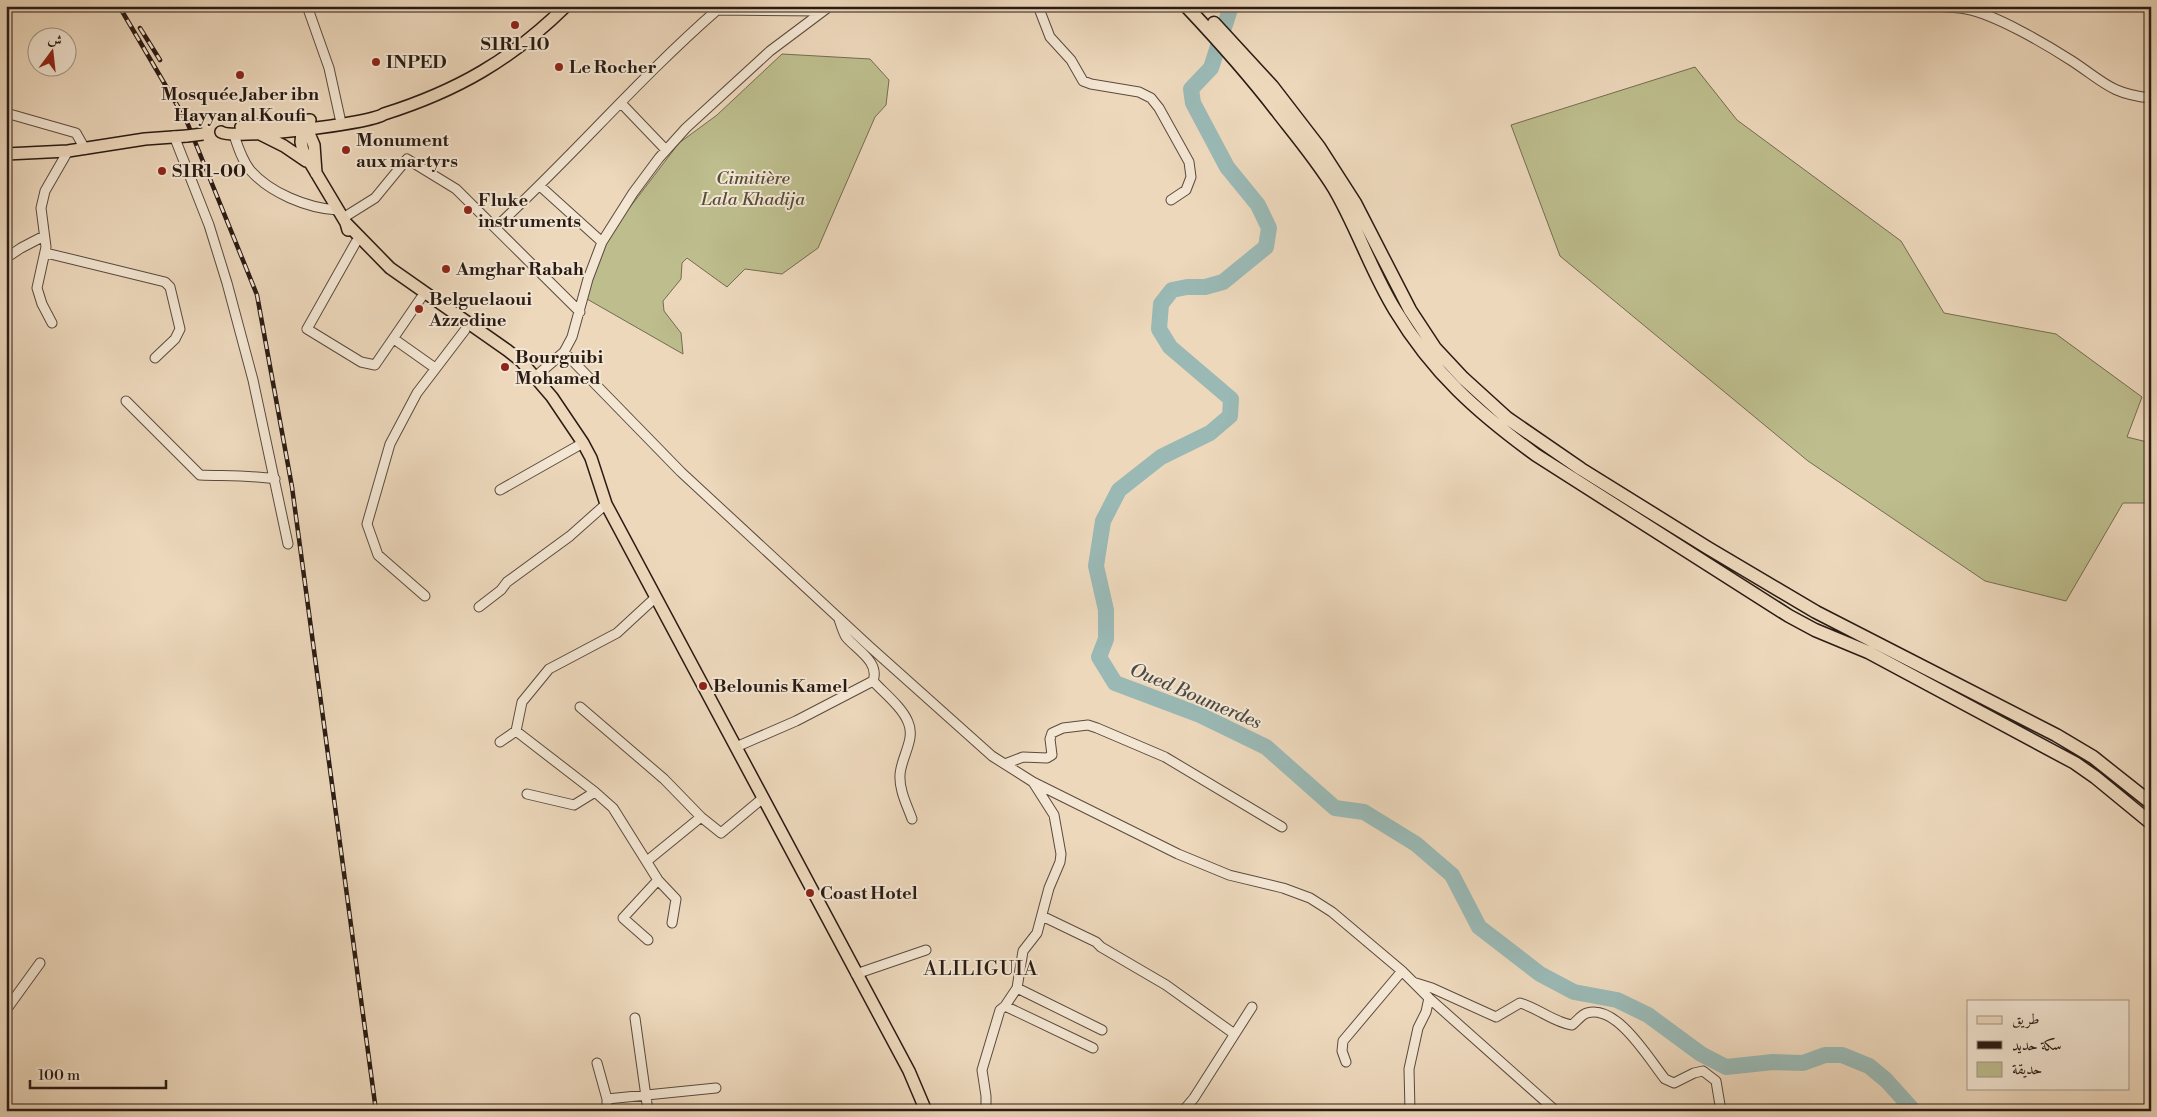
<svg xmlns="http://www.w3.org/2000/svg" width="2157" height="1117" font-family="'Libre Bodoni',Amiri,serif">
	<rect width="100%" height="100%" fill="#edd8bc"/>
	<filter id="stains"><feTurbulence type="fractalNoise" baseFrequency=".004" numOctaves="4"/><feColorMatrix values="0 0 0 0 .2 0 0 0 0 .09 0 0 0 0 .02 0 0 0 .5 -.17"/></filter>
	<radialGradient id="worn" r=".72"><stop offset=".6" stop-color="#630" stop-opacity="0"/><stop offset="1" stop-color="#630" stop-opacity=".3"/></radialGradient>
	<path fill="#bdbd8d" stroke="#746c50" d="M782 54 870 59 889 80 886 105 875 117 818 248 782 274 745 269 727 287 687 258 682 263 681 279 663 301 664 311 681 333 683 354 587 299 593 273 611 232 679 143 717 115Z
		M1695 67 1737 120 1901 241 1944 313 2056 334 2142 397 2127 437 2151 443V503H2123L2066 601 1985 581 1808 461 1560 256 1511 125Z"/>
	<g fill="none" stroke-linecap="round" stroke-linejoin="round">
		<path stroke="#9ab9b5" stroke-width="16" d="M1231 6 1211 68 1191 89 1193 103 1227 167 1258 205 1269 228 1266 247 1223 282 1205 287H1187L1172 290 1161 304 1159 329 1170 347 1231 399 1230 416 1210 433 1161 457 1119 490 1103 521 1096 566 1106 610V639L1099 657 1115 683 1200 715 1266 747 1335 808 1364 812 1416 844 1452 875 1479 927 1540 974 1574 992 1617 1000 1648 1015 1701 1054 1726 1067 1773 1062 1803 1063 1825 1055H1842L1869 1066 1886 1080 1914 1111"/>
		<g stroke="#5b4a3e" stroke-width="11">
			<path id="minor" d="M307 6 329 68 340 118
				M1038 6 1050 37 1071 60 1083 81 1091 84 1139 92 1151 98 1159 108 1189 162 1191 177 1186 190 1171 200
				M1932 6C1943 7 1955 7 1966 9 1995 14 2047 45 2072 61 2104 82 2111 94 2151 98
				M621 103 666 150
				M6 113 76 133 85 149
				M234 135C238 147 242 160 250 170 270 193 307 208 337 210
				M174 136 209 225 227 283 253 380 288 544
				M540 186 602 242
				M343 218 375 198 407 159 456 189 580 312
				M496 227C572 157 639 78 717 10L822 11
				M356 242 307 329 361 362 375 365 421 298
				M46 253 165 282 170 287 180 329 175 339 155 358
				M6 258 21 248 44 236
				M52 323 42 304 37 288 46 247 41 208 45 191 68 151
				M394 339 435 368
				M564 352 681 472 869 646 992 756 1033 782 1178 854 1229 875 1283 888 1310 898 1332 912 1402 971 1429 998 1556 1111
				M535 377 564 352 572 337 588 279 602 242 633 193 659 158 686 128 770 51 830 6
				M126 401 200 475C225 476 250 475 275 479
				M500 490 583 443
				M425 596 378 555 367 524 390 444 417 393 465 330
				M479 607 501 590 507 582 570 536 606 504
				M873 681C884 693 902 707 908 722 916 739 901 757 900 775 899 790 907 805 912 819
				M580 707 664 779 701 817 721 833 763 798
				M516 731 522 702 549 669 617 633 656 597
				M500 742 516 731 595 792
				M736 747 796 721 873 681C880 662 857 650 846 637 843 632 841 625 839 619
				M1005 764 1023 757 1047 758 1052 755 1050 739 1052 733 1063 728 1088 725 1097 728 1165 757 1282 827
				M527 794 574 805 595 792 613 808 658 880 676 899 672 923
				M647 861 701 817
				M1042 916 1096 942 1101 947 1166 985 1233 1033
				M648 940 623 918 658 880
				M856 974 926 950
				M1416 983 1432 988 1496 1017 1520 1003C1538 1008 1553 1022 1572 1025 1576 1022 1582 1014 1587 1013 1617 1004 1649 1059 1665 1079L1674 1083 1694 1073 1703 1071 1716 1081 1721 1111
				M1017 988 1102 1030
				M1005 1006 1093 1048
				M6 1010 40 963
				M635 1018 648 1111
				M1346 1062 1342 1051 1343 1041 1402 971
				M597 1063 607 1099V1111
				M607 1099 716 1088
				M986 1111V1096L982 1070 1000 1010 1005 1006 1017 988 1023 951 1037 933 1049 888 1060 862 1061 854 1054 815 1033 782
				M1183 1111 1194 1098 1252 1007
				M1410 1111 1409 1069 1418 1028 1426 1012 1429 998"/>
		</g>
		<g stroke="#2a1b14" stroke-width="14">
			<path id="major" d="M303 121 301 142 303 151 346 223 348 230
				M304 122 314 145 316 173
				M241 127 310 120
				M221 132C233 140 370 124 384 114 457 91 511 60 566 6
				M260 134 284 146 306 161
				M6 154 68 151 145 139 187 136
				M346 223 390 268 507 350 521 361 552 397 583 443 591 458 606 504 909 1071 926 1111"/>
		</g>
		<g stroke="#2a1b14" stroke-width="15">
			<path id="highway" d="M1186 6C1219 41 1251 77 1280 115 1299 139 1318 162 1334 188 1357 227 1371 271 1395 310 1433 373 1477 412 1536 455L1789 616 1815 630 1868 652 2075 763 2095 777 2151 823
				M1214 23 1272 86 1319 147 1355 203 1410 310 1435 348 1463 378 1507 418 1581 469 1708 548 1816 612 2056 735 2093 757 2151 803"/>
		</g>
		<use href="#minor" stroke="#f3e6d3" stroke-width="9"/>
		<use href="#major" stroke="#edd8bc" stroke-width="11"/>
		<use href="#highway" stroke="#edd8bc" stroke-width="12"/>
		<g stroke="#2a1b14" stroke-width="4.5">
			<path id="rail" d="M119 6 187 122 257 295 292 487 376 1111
				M140 28 160 60"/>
		</g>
		<use href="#rail" stroke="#f3e6d3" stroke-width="2.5" stroke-dasharray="8" stroke-linecap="butt"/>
		<g stroke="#2a1b14" stroke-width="14" stroke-linecap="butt">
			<path id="major-bridge" d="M187 136 203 134"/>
		</g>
		<use href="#major-bridge" stroke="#edd8bc" stroke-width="11"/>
	</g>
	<g fill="#8f2418" stroke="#f3e6d3" stroke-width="2">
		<circle cx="515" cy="25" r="5"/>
		<circle cx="376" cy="62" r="5"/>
		<circle cx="559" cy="67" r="5"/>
		<circle cx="240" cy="75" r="5"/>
		<circle cx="346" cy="150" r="5"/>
		<circle cx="162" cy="171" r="5"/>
		<circle cx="468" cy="210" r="5"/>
		<circle cx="446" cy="269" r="5"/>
		<circle cx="419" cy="309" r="5"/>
		<circle cx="505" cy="367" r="5"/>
		<circle cx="703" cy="686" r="5"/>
		<circle cx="810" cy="893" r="5"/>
	</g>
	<g text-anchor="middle" stroke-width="4" stroke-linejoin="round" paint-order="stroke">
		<g font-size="18" font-weight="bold" fill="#2a1b14" stroke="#f3e6d3" text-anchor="start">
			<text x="515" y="50" text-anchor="middle">S1R1-10</text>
			<text x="386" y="68">INPED</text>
			<text x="569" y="73">Le Rocher</text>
			<text x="240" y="100" text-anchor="middle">Mosquée Jaber ibn<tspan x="240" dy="21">Hayyan al Koufi</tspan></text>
			<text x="356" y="146">Monument<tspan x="356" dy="21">aux martyrs</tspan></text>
			<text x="172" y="177">S1R1-00</text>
			<text x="478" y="206">Fluke<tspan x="478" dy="21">instruments</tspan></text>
			<text x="456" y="275">Amghar Rabah</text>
			<text x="429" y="305">Belguelaoui<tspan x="429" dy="21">Azzedine</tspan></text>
			<text x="515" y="363">Bourguibi<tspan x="515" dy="21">Mohamed</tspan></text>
			<text x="713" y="692">Belounis Kamel</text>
			<text x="820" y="899">Coast Hotel</text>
		</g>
		<g font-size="18" font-style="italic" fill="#564c38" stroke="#f3e6d3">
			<text x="753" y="184">Cimitière<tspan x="753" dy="21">Lala Khadija</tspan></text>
		</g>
		<g font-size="19" font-style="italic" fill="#4c4a44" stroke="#f3e6d3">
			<text transform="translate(1196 695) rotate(23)" y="7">Oued Boumerdes</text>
		</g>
		<g font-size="20" letter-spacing="1" fill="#2a1b14" stroke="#f3e6d3">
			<text x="981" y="975">ALILIGUIA</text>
		</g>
	</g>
	<rect width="2157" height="1117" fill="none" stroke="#edd8bc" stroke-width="25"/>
	<rect x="8" y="8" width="2142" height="1102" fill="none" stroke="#2a1b14" stroke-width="2.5"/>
	<rect x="12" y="12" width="2132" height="1092" fill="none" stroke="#2a1b14"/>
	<rect x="1967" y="1000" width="162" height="90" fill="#f3e6d3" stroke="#a39587"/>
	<rect x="1977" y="1016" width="25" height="8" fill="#edd8bc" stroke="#a39587"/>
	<text x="2012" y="1024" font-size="15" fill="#2a1b14">طريق</text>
	<rect x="1977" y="1041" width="25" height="8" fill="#2a1b14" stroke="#a39587"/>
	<text x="2012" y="1050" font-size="15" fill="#2a1b14">سكة حديد</text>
	<rect x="1977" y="1062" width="25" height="15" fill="#bdbd8d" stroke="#a39587"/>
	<text x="2012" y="1074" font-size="15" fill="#2a1b14">حديقة</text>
	<g transform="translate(52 52) rotate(15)"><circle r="24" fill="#f3e6d3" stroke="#a39587"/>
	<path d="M0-4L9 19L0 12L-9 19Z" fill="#8f2418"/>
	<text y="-8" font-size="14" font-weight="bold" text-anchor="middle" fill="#2a1b14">ش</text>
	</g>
	<path d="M30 1080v8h136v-8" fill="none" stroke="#2a1b14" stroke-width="2.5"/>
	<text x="38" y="1080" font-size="15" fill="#2a1b14" stroke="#f3e6d3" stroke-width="4" paint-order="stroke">100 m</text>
	<rect width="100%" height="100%" filter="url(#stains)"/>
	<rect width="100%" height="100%" fill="url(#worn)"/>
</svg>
